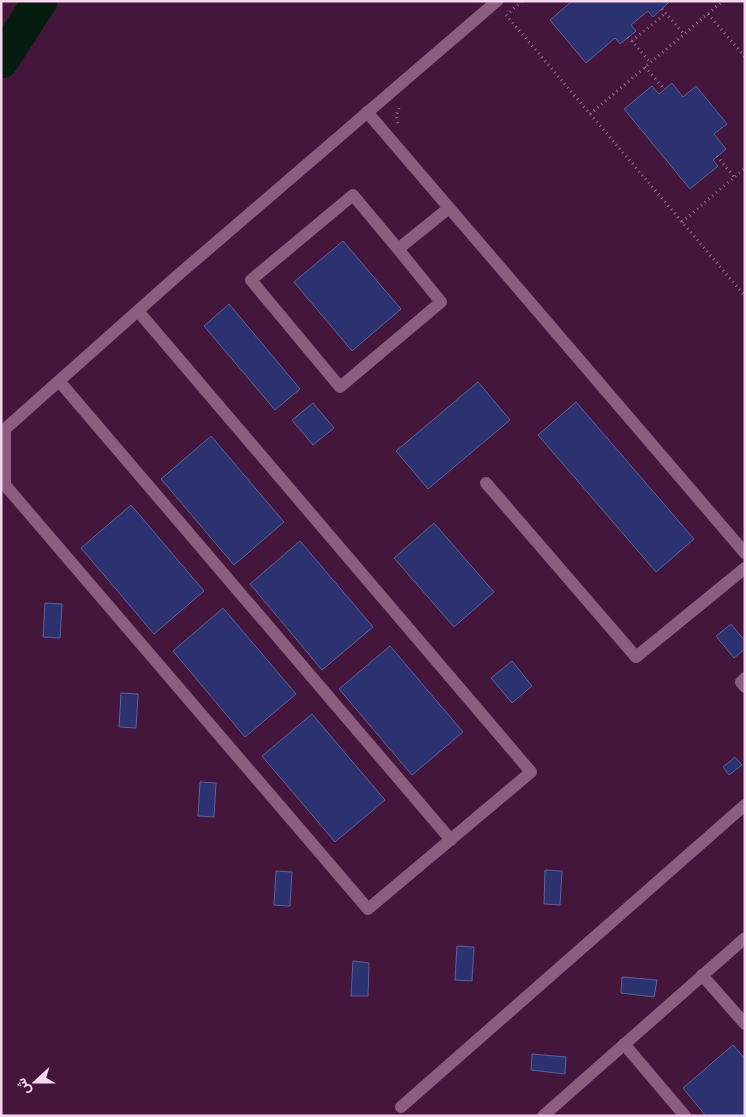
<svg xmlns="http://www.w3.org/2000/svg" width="746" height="1117" font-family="'Nunito Sans',Vazirmatn,sans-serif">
	<rect width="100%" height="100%" fill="#44163c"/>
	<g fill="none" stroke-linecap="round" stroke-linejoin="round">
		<path stroke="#041d0e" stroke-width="35" d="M1 61 40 1"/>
	</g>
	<path fill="#2c3270" stroke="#59639a" d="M572 1H667L668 3 653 17 648 11 631 25 636 31 620 44 615 38 586 63 550 20Z
		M672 83 683 97 696 86 727 124 714 134 726 149 713 160 718 166 690 189 624 109 652 86 659 94Z
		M343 241 401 309 352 351 294 282Z
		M229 304 300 389 275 410 204 326Z
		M478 382 510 420 428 489 396 451Z
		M576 402 694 539 656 572 538 435Z
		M313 403 334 428 313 445 292 420Z
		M211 436 284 522 234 565 161 479Z
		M131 505 204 591 154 634 81 548Z
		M434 523 494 592 454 627 394 558Z
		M300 541 373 627 322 670 250 584Z
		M45 603 62 604 60 638 43 637Z
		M223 608 296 694 245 737 173 651Z
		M731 624 745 641V649L734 658 716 636Z
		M390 646 463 732 412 775 339 689Z
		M512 661 532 686 512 703 491 678Z
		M121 693 138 694 136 728 119 727Z
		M312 714 385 800 335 842 262 756Z
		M735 757 742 765 729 775 723 767Z
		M200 782 216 783 214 817 198 816Z
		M545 870 562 871 560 905 544 904Z
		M276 871 292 872 290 906 274 905Z
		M457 946 474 947 472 981 455 980Z
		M353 961 369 963 368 996H351Z
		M622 977 657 980 654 997 621 993Z
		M733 1045 745 1059V1116H706L683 1088Z
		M532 1054 566 1057 565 1074 531 1070Z"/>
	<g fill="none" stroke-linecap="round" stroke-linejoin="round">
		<path stroke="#97708f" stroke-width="3" stroke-dasharray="1 4" stroke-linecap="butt" d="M662 9 684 34
			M510 12 522 1
			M708 14 745 57
			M506 15 745 296
			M628 37 651 63
			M632 41 666 13
			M645 67 664 89
			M590 114 723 1
			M398 123 396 116 399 108
			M717 156 734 177
			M682 222 745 168"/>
		<path stroke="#8b5e80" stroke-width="12" d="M367 112 745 553
			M398 249 353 195 251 280 340 387 441 302 398 249 449 208
			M138 311 531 772 368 909 5 485V429C63 378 120 327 177 276L497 1
			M59 381 451 840
			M486 483 636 657 745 568
			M745 678 741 682 745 687
			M702 975 745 1024
			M624 1044 685 1116
			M401 1107 745 805
			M543 1116 745 938"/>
	</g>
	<rect width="746" height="1117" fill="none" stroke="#f5d8ee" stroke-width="5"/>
	<g transform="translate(35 1082) rotate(249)" stroke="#44163c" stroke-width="4" paint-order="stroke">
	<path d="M0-4L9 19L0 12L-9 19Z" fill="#f5d8ee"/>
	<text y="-8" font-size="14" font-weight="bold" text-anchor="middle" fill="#f5d8ee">ش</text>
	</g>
</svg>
